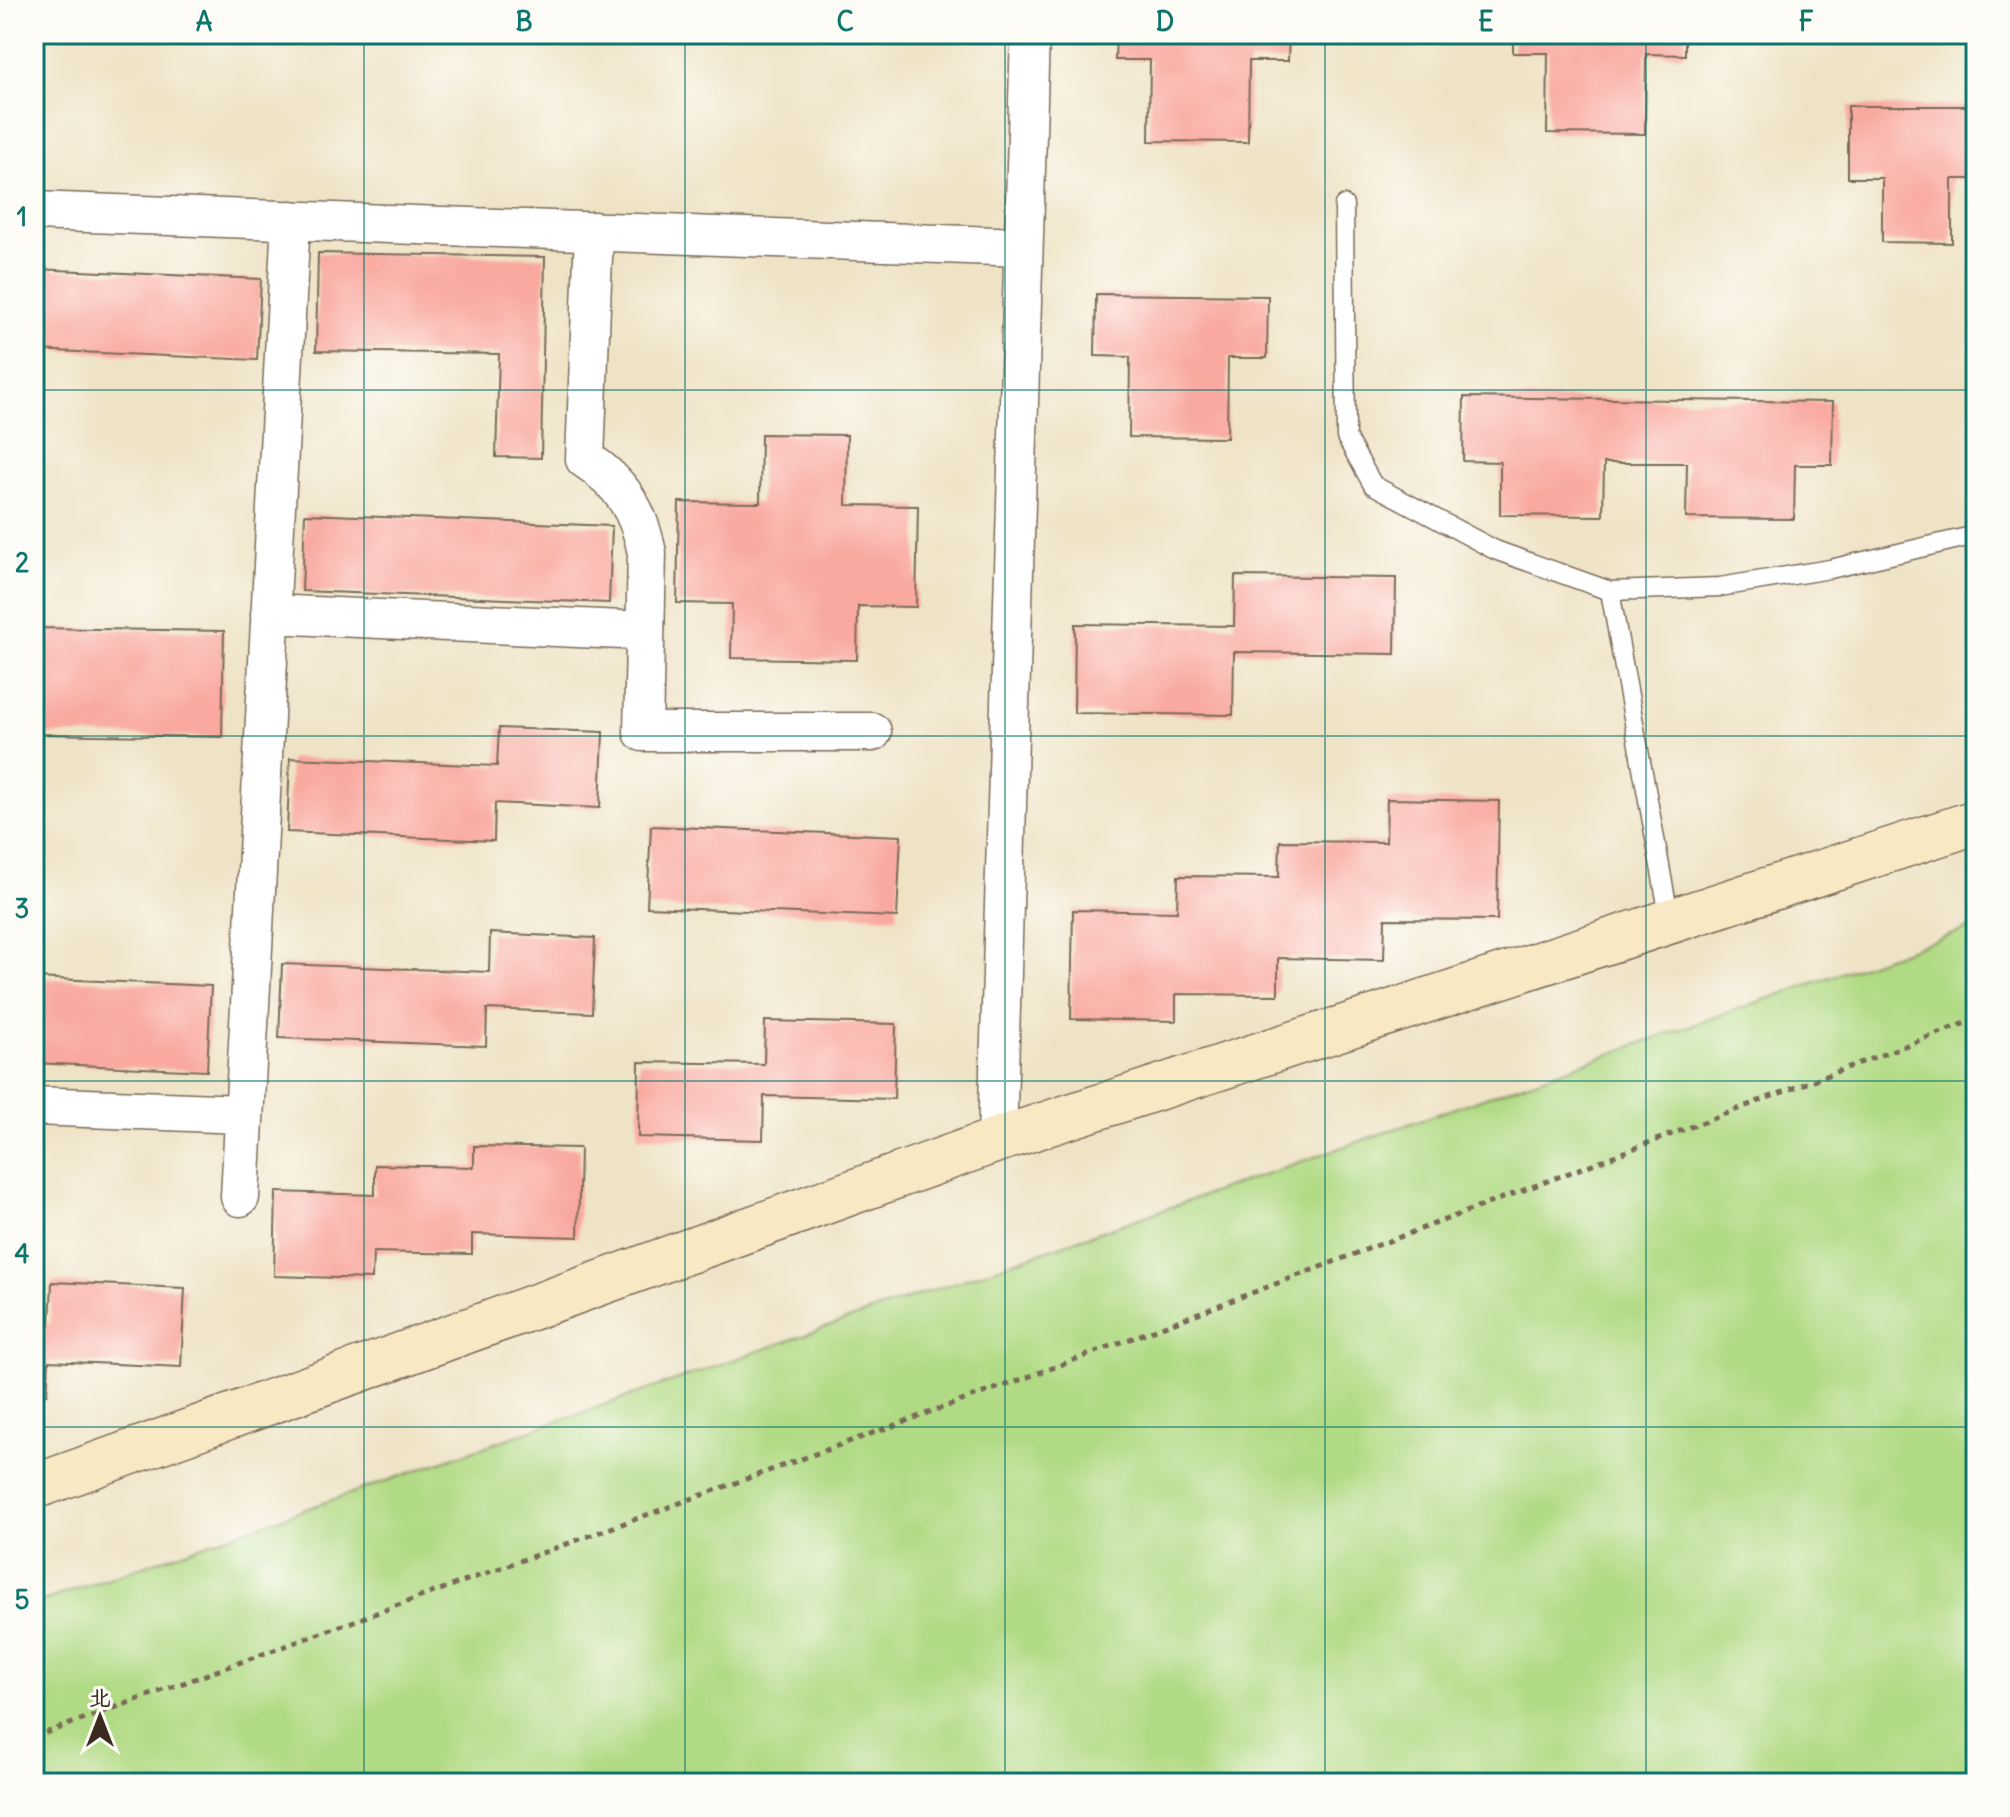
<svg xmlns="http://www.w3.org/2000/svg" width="2010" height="1817" font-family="Delius,'LXGW WenKai TC',sans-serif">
	<rect width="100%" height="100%" fill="#fdfcf7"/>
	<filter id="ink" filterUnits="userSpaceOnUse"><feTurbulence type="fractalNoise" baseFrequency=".0125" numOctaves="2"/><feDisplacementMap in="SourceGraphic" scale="16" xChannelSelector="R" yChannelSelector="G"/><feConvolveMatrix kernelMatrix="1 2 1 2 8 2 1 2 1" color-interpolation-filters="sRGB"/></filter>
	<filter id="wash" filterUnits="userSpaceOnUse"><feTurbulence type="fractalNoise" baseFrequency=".006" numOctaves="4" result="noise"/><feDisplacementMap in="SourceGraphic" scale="32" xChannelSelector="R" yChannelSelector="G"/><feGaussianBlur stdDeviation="1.8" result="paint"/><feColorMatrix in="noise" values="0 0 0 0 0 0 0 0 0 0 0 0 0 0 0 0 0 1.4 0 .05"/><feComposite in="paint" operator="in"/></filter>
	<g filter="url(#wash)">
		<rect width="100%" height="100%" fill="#efe3c6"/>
		<path fill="#b1da84" stroke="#768251" stroke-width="2" d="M1976 926V1783H34V1604Z"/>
		<g id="blocks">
			<path fill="#f9a9a0" d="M1116 34H1289L1288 61H1249L1248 142 1149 141 1150 60H1115Z
				M1513 34H1685V55L1646 54 1645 134 1547 133 1548 53H1513Z
				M1848 106H1976V179H1952V243L1882 242V178H1848Z
				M318 253 545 257 541 458 496 457 499 354 316 351Z
				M34 269 261 279 257 360 34 350Z
				M1096 294 1268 296 1267 358H1228L1227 438 1129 437 1130 357 1095 356Z
				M1464 397 1833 402 1832 465H1795L1794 519 1686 518 1687 463H1604L1603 516 1500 515V462L1463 461Z
				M761 434 847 435 846 505 918 506 916 607 858 606 857 660 731 658 732 604 677 603 679 502 760 503Z
				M305 514 612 526 609 603 302 591Z
				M1235 576 1396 578 1395 654 1234 652 1233 715 1074 713 1075 624 1234 626Z
				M34 628 224 631 222 737 34 734Z
				M499 728 603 732 600 808 495 803 494 841 287 832 290 758 497 766Z
				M1387 799 1499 801 1497 920 1385 919 1384 960 1278 958V995L1176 994V1021L1071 1019 1073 910 1177 912 1178 876 1279 877 1280 841 1386 842Z
				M651 826 901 836 897 917 647 907Z
				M490 933 595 938 592 1013 487 1009 486 1046 279 1038 282 964 489 972Z
				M34 978 211 986 207 1071 34 1063Z
				M765 1021 896 1024 894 1099 764 1096 763 1140 638 1137 639 1062 764 1064Z
				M474 1146 580 1148 578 1237 472 1234V1254L373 1252 372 1279 274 1276 276 1192 375 1195V1165L474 1167Z
				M52 1282 185 1288 181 1367 49 1361 47 1394 34 1393V1323L50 1324Z"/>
		</g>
	</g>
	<g filter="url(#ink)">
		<use href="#blocks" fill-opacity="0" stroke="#7a6b59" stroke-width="2"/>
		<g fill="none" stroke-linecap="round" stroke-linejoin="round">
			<g stroke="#7a6b59" stroke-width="21">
				<path id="service" d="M1344 205 1346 437 1373 485 1495 550 1610 591 1720 587 1830 569 1976 535
					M1610 591 1670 921"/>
			</g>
			<g stroke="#7a6b59" stroke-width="41">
				<path id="minor" d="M34 211 1023 247
					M594 231 585 459C621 482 639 511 647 553L643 732H872
					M270 614 645 631
					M34 1106 243 1114
					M997 1140 1030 34
					M240 1197 291 220"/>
			</g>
			<g stroke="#7a6b59" stroke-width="47">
				<path id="secondary" d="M34 1487 997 1140 1976 822"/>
			</g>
			<path stroke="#7a6b59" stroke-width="5" stroke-dasharray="6 6" stroke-linecap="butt" d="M34 1737 1069 1362 1976 1019"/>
			<use href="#service" stroke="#fff" stroke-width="18"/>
			<use href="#minor" stroke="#fff" stroke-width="38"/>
			<use href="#secondary" stroke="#f8e8c3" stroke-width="44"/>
		</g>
	</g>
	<path fill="none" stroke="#0f766e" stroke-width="2" stroke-opacity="0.55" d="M364 34V1783M685 34V1783M1005 34V1783M1325 34V1783M1646 34V1783M34 390H1976M34 736H1976M34 1081H1976M34 1427H1976"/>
	<rect width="2010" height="1817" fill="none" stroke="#fdfcf7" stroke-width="88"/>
	<g transform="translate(100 1717)" stroke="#fdfcf7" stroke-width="6" paint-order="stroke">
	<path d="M0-6L14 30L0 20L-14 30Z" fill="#3b2a1e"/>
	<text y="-12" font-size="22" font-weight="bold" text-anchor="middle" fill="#3b2a1e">北</text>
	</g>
	<rect x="44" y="44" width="1922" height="1729" fill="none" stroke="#0f766e" stroke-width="3"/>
	<g font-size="26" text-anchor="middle" font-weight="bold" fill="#0f766e">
		<text x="204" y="31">A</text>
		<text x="524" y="31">B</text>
		<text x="845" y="31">C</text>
		<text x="1165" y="31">D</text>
		<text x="1486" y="31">E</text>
		<text x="1806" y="31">F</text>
		<text x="22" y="226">1</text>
		<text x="22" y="572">2</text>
		<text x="22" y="918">3</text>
		<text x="22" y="1263">4</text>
		<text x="22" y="1609">5</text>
	</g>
</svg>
